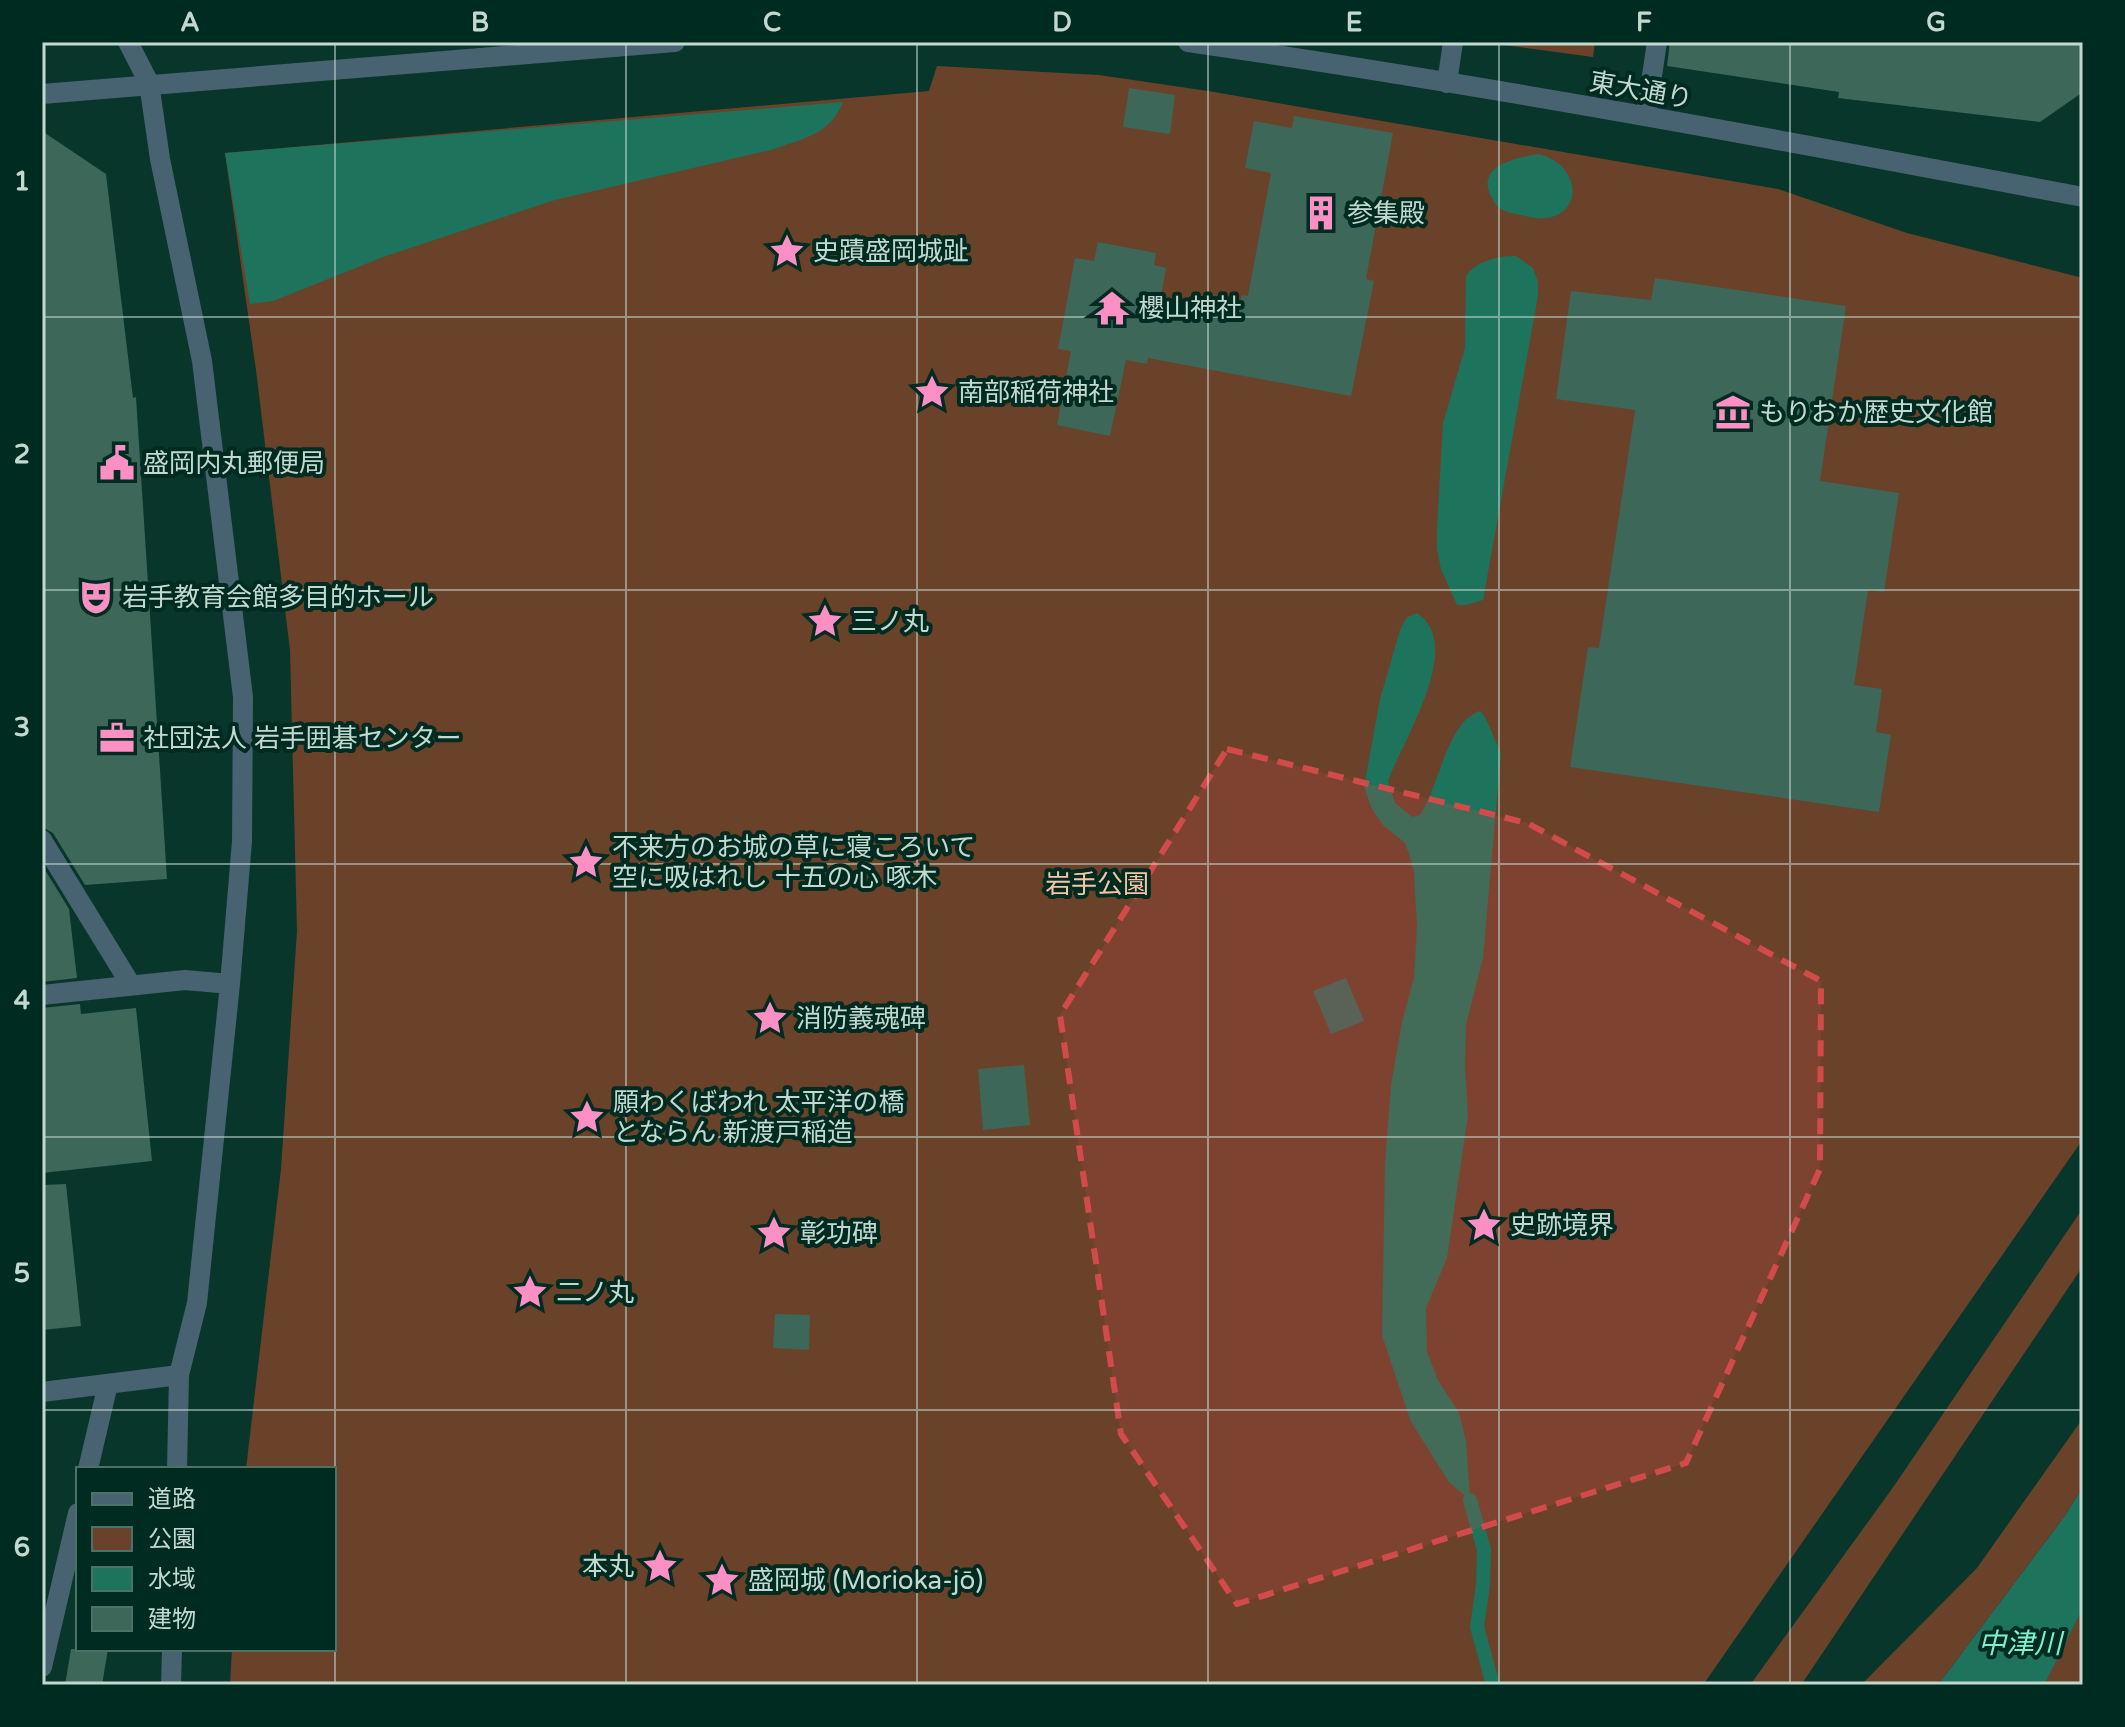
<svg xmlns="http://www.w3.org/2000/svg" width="2125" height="1727" font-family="'Varela Round','Noto Sans JP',sans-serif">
	<rect width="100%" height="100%" fill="#08362a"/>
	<path fill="#6a422a" d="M1481 42H1595L1593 57Z
		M937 66 1099 75 1208 91 1778 189 1907 233 2083 278V1139L1703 1685H230L232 1649H334V1469H246L281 1169 297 931 290 650 256 370 225 153 929 91Z
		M2083 1208V1266L1801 1685H1750L1894 1486Z
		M2083 1418V1487L2064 1517 1938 1685H1861L1977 1568Z
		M2083 1608V1685H2043Z"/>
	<path fill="#1e735c" d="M843 102C830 135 802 139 771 150L555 200 383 257 273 301 250 304 225 153Z
		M1539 154C1590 168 1581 231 1525 216 1518 214 1507 213 1501 209 1495 206 1493 199 1490 194 1477 165 1519 157 1539 154Z
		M1516 256 1533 268 1538 282V296L1483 600 1466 605H1457L1441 569 1437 549V527L1443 423 1465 348 1466 276C1476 261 1498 256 1516 256Z
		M1417 613C1466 645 1402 741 1388 781L1395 803 1412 817 1420 815C1439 787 1447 721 1480 711L1485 717 1501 753 1483 958 1466 1025 1465 1066 1468 1115 1447 1258 1426 1308 1427 1352 1438 1380 1459 1413 1466 1441 1470 1500 1449 1482 1411 1422 1382 1335 1385 1164 1391 1085 1402 1022 1414 978 1417 927 1414 872 1409 854 1405 843 1383 825 1372 809 1364 787 1380 699 1400 630 1407 617Z
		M2083 1487V1608L2044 1685H1938L2064 1517Z"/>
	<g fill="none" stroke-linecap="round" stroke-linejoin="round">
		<path stroke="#1e735c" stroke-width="14" d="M1470 1500 1484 1550 1483 1585 1477 1627 1493 1685"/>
	</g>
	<path fill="#3d6759" d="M1670 42H2083V92L2040 122 1838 98 1839 92 1667 66Z
		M1129 88 1175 95 1170 134 1123 127Z
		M1294 116 1393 133 1366 279 1374 281 1351 396 1148 358 1147 364 1126 360 1110 436 1057 425 1071 351 1058 349 1075 258 1094 261 1098 242 1156 253 1154 265 1166 268 1161 296 1238 311 1242 295 1248 296 1271 173 1245 168 1254 121 1292 128Z
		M42 131 106 174 133 398 136 397 167 879 85 885 53 833 42 827Z
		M1655 278 1846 306 1820 481 1899 493 1884 592 1868 590 1854 685 1882 689 1876 732 1891 735 1879 812 1570 767 1588 647 1599 648 1635 410 1556 399 1571 291 1651 300Z
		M42 865 69 909 77 978 42 982Z
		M1346 978 1364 1021 1331 1034 1313 991Z
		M80 1004 81 1014 136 1008 152 1161 42 1173V1008Z
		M1024 1065 1030 1125 983 1130 978 1069Z
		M66 1184 81 1326 42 1330V1185Z
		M775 1314 810 1315 809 1350 773 1348Z
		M71 1649H108L102 1685H65Z"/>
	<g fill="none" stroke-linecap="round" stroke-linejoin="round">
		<path stroke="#476270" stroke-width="20" d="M128 42 149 83 160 159 202 361 243 697 242 841 230 984 197 1303 179 1375 177 1469
			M1188 42C1488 85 1786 141 2083 197
			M1447 83 1453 42
			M42 94 675 42
			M1646 116 1657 42
			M42 840 131 985
			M42 995 185 980 230 984
			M42 1392 179 1375
			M88 1469 108 1384
			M42 1667 78 1513
			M171 1685 172 1649"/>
	</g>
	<path fill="#d24b4a" fill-opacity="0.2" stroke="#d24b4a" stroke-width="6" stroke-dasharray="16 10" stroke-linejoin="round" d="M1227 749 1527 823 1821 981 1820 1169 1686 1463 1237 1604 1121 1434 1060 1015Z"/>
	<path fill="none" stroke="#c3d9d0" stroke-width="2" stroke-opacity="0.55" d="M335 42V1685M626 42V1685M917 42V1685M1208 42V1685M1499 42V1685M1790 42V1685M42 317H2083M42 590H2083M42 864H2083M42 1137H2083M42 1410H2083"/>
	<defs>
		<g id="building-bare" transform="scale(2.76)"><path d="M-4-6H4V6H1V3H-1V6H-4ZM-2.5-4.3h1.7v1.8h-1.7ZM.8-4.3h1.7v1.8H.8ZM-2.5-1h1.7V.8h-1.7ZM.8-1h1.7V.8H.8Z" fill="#fc8fc3" stroke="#002b20" stroke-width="2.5" paint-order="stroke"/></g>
		<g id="sight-bare" transform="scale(2.76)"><path d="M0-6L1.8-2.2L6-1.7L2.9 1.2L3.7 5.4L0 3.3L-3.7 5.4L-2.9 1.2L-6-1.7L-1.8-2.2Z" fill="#fc8fc3" stroke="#002b20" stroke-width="2.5" paint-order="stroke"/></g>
		<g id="temple-bare" transform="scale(2.76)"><path d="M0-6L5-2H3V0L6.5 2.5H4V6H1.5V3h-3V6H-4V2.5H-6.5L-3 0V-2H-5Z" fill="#fc8fc3" stroke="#002b20" stroke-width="2.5" paint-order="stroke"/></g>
		<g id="museum-bare" transform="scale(2.76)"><path d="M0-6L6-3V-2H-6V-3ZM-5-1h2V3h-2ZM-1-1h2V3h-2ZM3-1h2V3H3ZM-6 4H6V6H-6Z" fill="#fc8fc3" stroke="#002b20" stroke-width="2.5" paint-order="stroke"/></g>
		<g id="civic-bare" transform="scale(2.76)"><path d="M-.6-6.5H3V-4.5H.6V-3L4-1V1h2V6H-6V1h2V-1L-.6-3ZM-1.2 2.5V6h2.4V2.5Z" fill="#fc8fc3" stroke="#002b20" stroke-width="2.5" paint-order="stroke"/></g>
		<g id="theatre-bare" transform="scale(2.76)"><path d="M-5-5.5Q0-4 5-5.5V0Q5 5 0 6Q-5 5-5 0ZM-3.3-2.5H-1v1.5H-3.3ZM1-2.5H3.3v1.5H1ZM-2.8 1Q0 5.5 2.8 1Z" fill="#fc8fc3" stroke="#002b20" stroke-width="2.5" paint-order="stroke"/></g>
		<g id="office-bare" transform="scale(2.76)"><path d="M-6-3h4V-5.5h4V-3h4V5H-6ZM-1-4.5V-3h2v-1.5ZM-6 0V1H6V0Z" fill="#fc8fc3" stroke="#002b20" stroke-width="2.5" paint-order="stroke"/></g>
	</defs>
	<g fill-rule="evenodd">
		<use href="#building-bare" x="1321" y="213"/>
		<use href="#sight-bare" x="787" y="251"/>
		<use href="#temple-bare" x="1112" y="308"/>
		<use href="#sight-bare" x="932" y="392"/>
		<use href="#museum-bare" x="1733" y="412"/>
		<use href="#civic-bare" x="117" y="463"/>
		<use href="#theatre-bare" x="96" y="597"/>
		<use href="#sight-bare" x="825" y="621"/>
		<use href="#office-bare" x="117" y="738"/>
		<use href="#sight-bare" x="586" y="862"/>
		<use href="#sight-bare" x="770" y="1018"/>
		<use href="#sight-bare" x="587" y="1117"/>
		<use href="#sight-bare" x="1484" y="1225"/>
		<use href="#sight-bare" x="774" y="1233"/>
		<use href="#sight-bare" x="530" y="1292"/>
		<use href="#sight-bare" x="660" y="1566"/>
		<use href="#sight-bare" x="722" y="1580"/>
	</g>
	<g text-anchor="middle" stroke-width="8" stroke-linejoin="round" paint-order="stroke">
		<g font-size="26" fill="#c3d9d0" stroke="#002b20">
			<text transform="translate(1641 90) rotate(10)" y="9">東大通り</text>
		</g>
		<g font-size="26" fill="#c3d9d0" stroke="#002b20" text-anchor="start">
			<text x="1347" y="222">参集殿</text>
			<text x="813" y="260">史蹟盛岡城趾</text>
			<text x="1138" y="317">櫻山神社</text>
			<text x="958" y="401">南部稲荷神社</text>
			<text x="1759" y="421">もりおか歴史文化館</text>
			<text x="143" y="472">盛岡内丸郵便局</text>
			<text x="122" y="606">岩手教育会館多目的ホール</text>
			<text x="851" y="630">三ノ丸</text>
			<text x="143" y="747">社団法人 岩手囲碁センター</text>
			<text x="612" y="856">不来方のお城の草に寝ころいて<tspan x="612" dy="30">空に吸はれし 十五の心 啄木</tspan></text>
			<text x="796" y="1027">消防義魂碑</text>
			<text x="613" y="1111">願わくばわれ 太平洋の橋<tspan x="613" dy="30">とならん 新渡戸稲造</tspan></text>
			<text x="1510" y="1234">史跡境界</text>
			<text x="800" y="1242">彰功碑</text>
			<text x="556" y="1301">二ノ丸</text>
			<text x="634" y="1575" text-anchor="end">本丸</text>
			<text x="748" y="1589">盛岡城 (Morioka-jō)</text>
		</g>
		<g font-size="26" fill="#f7c4a7" stroke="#002b20">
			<text x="1097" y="893">岩手公園</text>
		</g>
		<g font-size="28" font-style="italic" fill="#7df0cc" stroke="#002b20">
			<text x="2020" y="1653">中津川</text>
		</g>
	</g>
	<rect width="2125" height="1727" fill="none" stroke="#002b20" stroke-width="88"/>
	<rect x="76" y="1467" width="260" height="184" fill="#002b20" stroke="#4e7166" stroke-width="2"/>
	<rect x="92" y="1493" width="40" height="12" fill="#476270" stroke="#4e7166" stroke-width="2"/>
	<text x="148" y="1507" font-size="24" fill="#c3d9d0">道路</text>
	<rect x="92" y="1527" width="40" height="24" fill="#6a422a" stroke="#4e7166" stroke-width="2"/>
	<text x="148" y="1547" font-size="24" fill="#c3d9d0">公園</text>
	<rect x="92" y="1567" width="40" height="24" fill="#1e735c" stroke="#4e7166" stroke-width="2"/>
	<text x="148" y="1587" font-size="24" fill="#c3d9d0">水域</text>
	<rect x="92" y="1607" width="40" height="24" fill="#3d6759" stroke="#4e7166" stroke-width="2"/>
	<text x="148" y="1627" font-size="24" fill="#c3d9d0">建物</text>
	<rect x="44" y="44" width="2037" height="1639" fill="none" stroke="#c3d9d0" stroke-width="3"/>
	<g font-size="26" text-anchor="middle" font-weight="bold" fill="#c3d9d0">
		<text x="190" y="31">A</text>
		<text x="480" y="31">B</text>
		<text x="772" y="31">C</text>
		<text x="1062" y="31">D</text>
		<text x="1354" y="31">E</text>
		<text x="1644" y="31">F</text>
		<text x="1936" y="31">G</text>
		<text x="22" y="190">1</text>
		<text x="22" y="463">2</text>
		<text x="22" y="736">3</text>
		<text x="22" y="1009">4</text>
		<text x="22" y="1282">5</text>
		<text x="22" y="1556">6</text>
	</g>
</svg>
